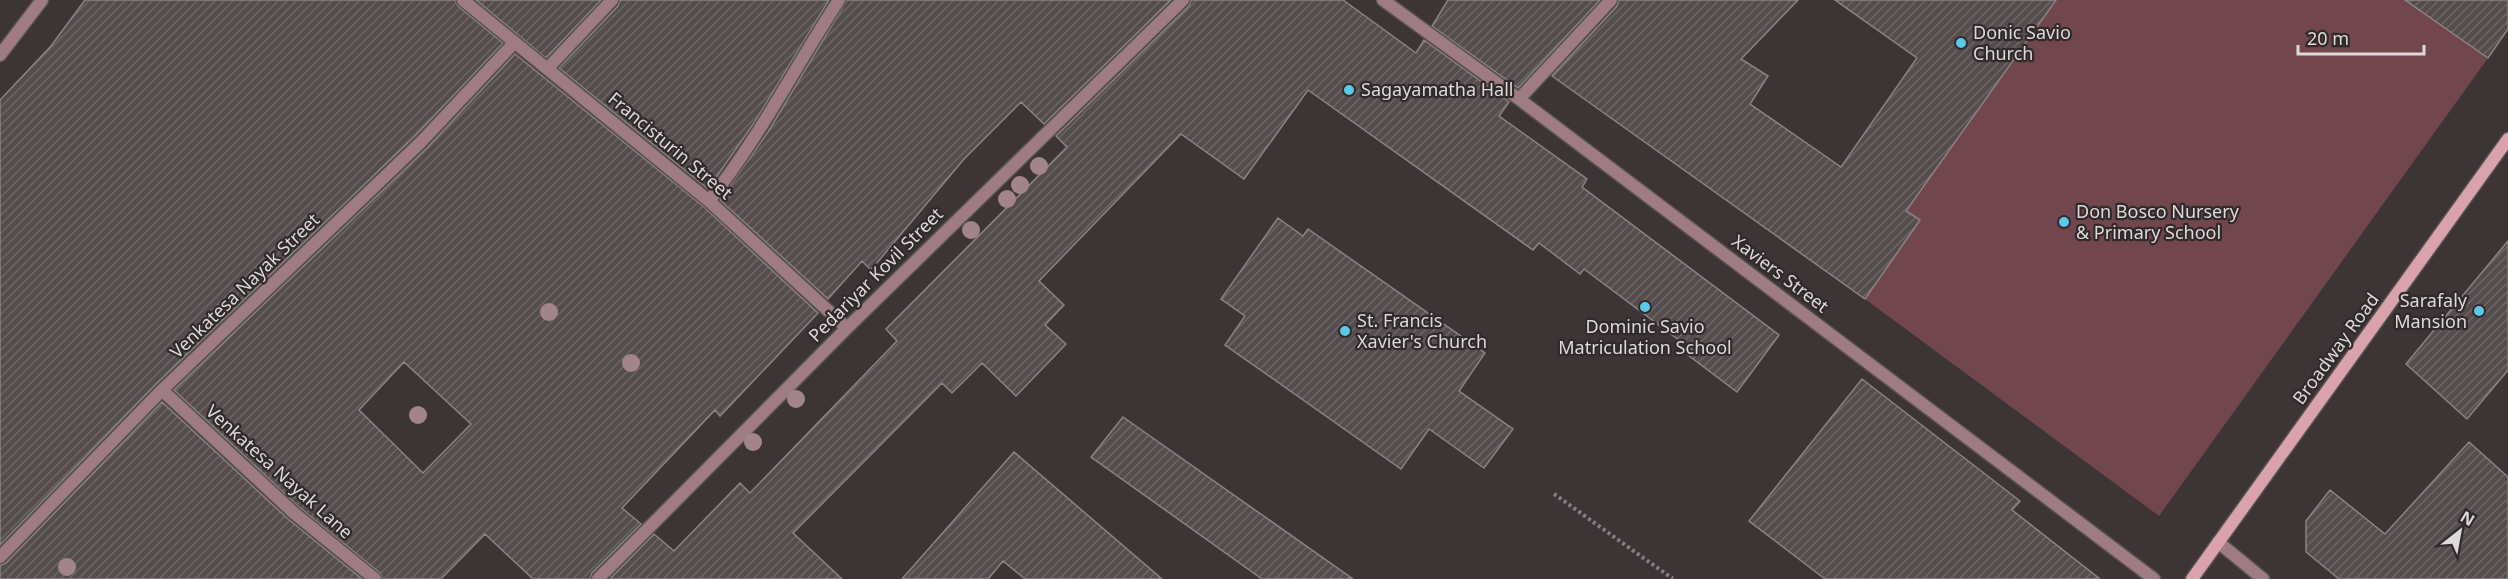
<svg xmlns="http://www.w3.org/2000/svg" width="2508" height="579" font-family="'Noto Sans',sans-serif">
	<defs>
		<pattern id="building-hatch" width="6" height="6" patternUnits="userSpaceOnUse" patternTransform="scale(1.5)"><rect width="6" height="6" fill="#544c4d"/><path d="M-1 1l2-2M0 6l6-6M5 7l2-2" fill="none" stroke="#6c6566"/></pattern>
	</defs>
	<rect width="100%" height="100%" fill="#3c3435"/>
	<path fill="#72464d" d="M2032 0H2405L2488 58 2159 516 1865 299 1919 221 1906 212 2048 12Z"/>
	<path fill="url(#building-hatch)" stroke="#8c8384" stroke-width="1.5" fill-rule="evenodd" d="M85 0H455L458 6 503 43 415 136 156 384 0 545V100L51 46Z
		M476 0H601L546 58Z
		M620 0H829L754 123 708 189 559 68 618 6Z
		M847 0H1171L1044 124 1021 102 964 159 871 270 862 261 828 299 720 200 768 132Z
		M1191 0H1343L1416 53 1424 40 1509 102 1499 116 1587 179 1582 187 1779 335 1737 392 1688 355 1692 350 1584 269 1580 274 1539 243 1533 250 1308 90 1244 179 1181 134 1039 281 1064 305 1045 325 1066 344 1016 396 982 363 952 393 942 383 793 533 842 579H610L654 534 674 551 740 483 750 493 897 341 886 329 1067 147 1056 136 1189 6Z
		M1448 0H1600L1518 88 1432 26Z
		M1619 0H1798L1741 59 1768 76 1750 104 1841 167 1917 58 1835 0H2056L1906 211 1920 220 1865 299 1552 76 1617 6Z
		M2405 0H2508V29L2488 58Z
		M515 54 704 207 818 313 720 416 715 410 622 508 641 524 592 573 590 579H533L485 534 441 579H383L380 573 299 507 174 390 427 148ZM404 362 471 424 423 473 359 410Z
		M1278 218 1303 236 1308 229 1485 353 1459 391 1513 429 1484 468 1429 429 1401 469 1225 345 1245 316 1221 299Z
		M2508 241V370L2467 419 2406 364Z
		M1862 379 2020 501 2012 510 2100 579H1825L1749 521Z
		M162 402 288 519 362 579H0V565L6 563Z
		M1123 417 1353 579H1262L1091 457Z
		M2469 442 2508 477V579H2339L2306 552V521L2330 490 2385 534Z
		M1014 452 1162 579H1025L1003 561 988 579H902Z"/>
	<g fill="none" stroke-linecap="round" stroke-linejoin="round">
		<g stroke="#595253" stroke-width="15">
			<path id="street" d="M463 0 709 201 847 328
				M1383 0 1519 99 2154 579
				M0 55 42 0
				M548 68 612 0
				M1519 99 1611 0
				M709 201C759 138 795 67 839 0
				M162 390 294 513 375 579
				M2218 542 2263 579
				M0 557 162 390 421 142 515 42
				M598 579 847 328 1183 0"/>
		</g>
		<g stroke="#595253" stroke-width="15">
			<path id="secondary" d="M2192 579 2508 139"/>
		</g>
		<path stroke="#857f80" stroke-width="4" stroke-dasharray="3 3" stroke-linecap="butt" d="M1554 494 1673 579"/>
		<use href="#street" stroke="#9f7c81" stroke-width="12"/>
		<use href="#secondary" stroke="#daa3ab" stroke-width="12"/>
	</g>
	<g fill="#a28589">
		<circle cx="1039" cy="166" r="9"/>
		<circle cx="1020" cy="185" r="9"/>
		<circle cx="1007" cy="199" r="9"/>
		<circle cx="971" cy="230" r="9"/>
		<circle cx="549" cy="312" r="9"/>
		<circle cx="631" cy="363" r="9"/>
		<circle cx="796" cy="399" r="9"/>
		<circle cx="418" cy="415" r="9"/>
		<circle cx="753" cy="442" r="9"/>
		<circle cx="67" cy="567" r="9"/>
	</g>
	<g fill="#5bc8e7" stroke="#312a2b" stroke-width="2">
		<circle cx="1961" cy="43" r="6"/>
		<circle cx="1349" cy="90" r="6"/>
		<circle cx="2064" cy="222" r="6"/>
		<circle cx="1645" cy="307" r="6"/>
		<circle cx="2479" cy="311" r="6"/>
		<circle cx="1345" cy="331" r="6"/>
	</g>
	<g text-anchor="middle" stroke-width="4.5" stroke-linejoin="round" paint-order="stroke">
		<g font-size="18" fill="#ded9da" stroke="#312a2b" text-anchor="start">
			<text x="1973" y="39">Donic Savio<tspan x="1973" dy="21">Church</tspan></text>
			<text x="1361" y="96">Sagayamatha Hall</text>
			<text x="2076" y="218">Don Bosco Nursery<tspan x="2076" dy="21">&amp; Primary School</tspan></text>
			<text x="2467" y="307" text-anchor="end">Sarafaly<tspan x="2467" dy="21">Mansion</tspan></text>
			<text x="1357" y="327">St. Francis<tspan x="1357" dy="21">Xavier's Church</tspan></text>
			<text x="1645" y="333" text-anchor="middle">Dominic Savio<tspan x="1645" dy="21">Matriculation School</tspan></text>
		</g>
		<g font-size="18" fill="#ded9da" stroke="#312a2b">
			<text transform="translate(670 146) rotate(40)" y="6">Francisturin Street</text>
			<text transform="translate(1780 274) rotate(37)" y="6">Xaviers Street</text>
			<text transform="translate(876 275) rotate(-45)" y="6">Pedariyar Kovil Street</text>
			<text transform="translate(245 286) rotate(-44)" y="6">Venkatesa Nayak Street</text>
			<text transform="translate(2336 349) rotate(-54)" y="6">Broadway Road</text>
			<text transform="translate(279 472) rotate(42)" y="6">Venkatesa Nayak Lane</text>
		</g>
	</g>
	<g transform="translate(2460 531) rotate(31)" stroke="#312a2b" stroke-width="4.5" paint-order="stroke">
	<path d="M0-4.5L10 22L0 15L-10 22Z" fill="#ded9da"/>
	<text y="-9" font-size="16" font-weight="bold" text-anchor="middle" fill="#ded9da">N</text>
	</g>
	<path d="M2298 45v9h126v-9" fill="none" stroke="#ded9da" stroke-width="3"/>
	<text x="2307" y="45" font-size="18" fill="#ded9da" stroke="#312a2b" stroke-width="4.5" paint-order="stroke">20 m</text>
</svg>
